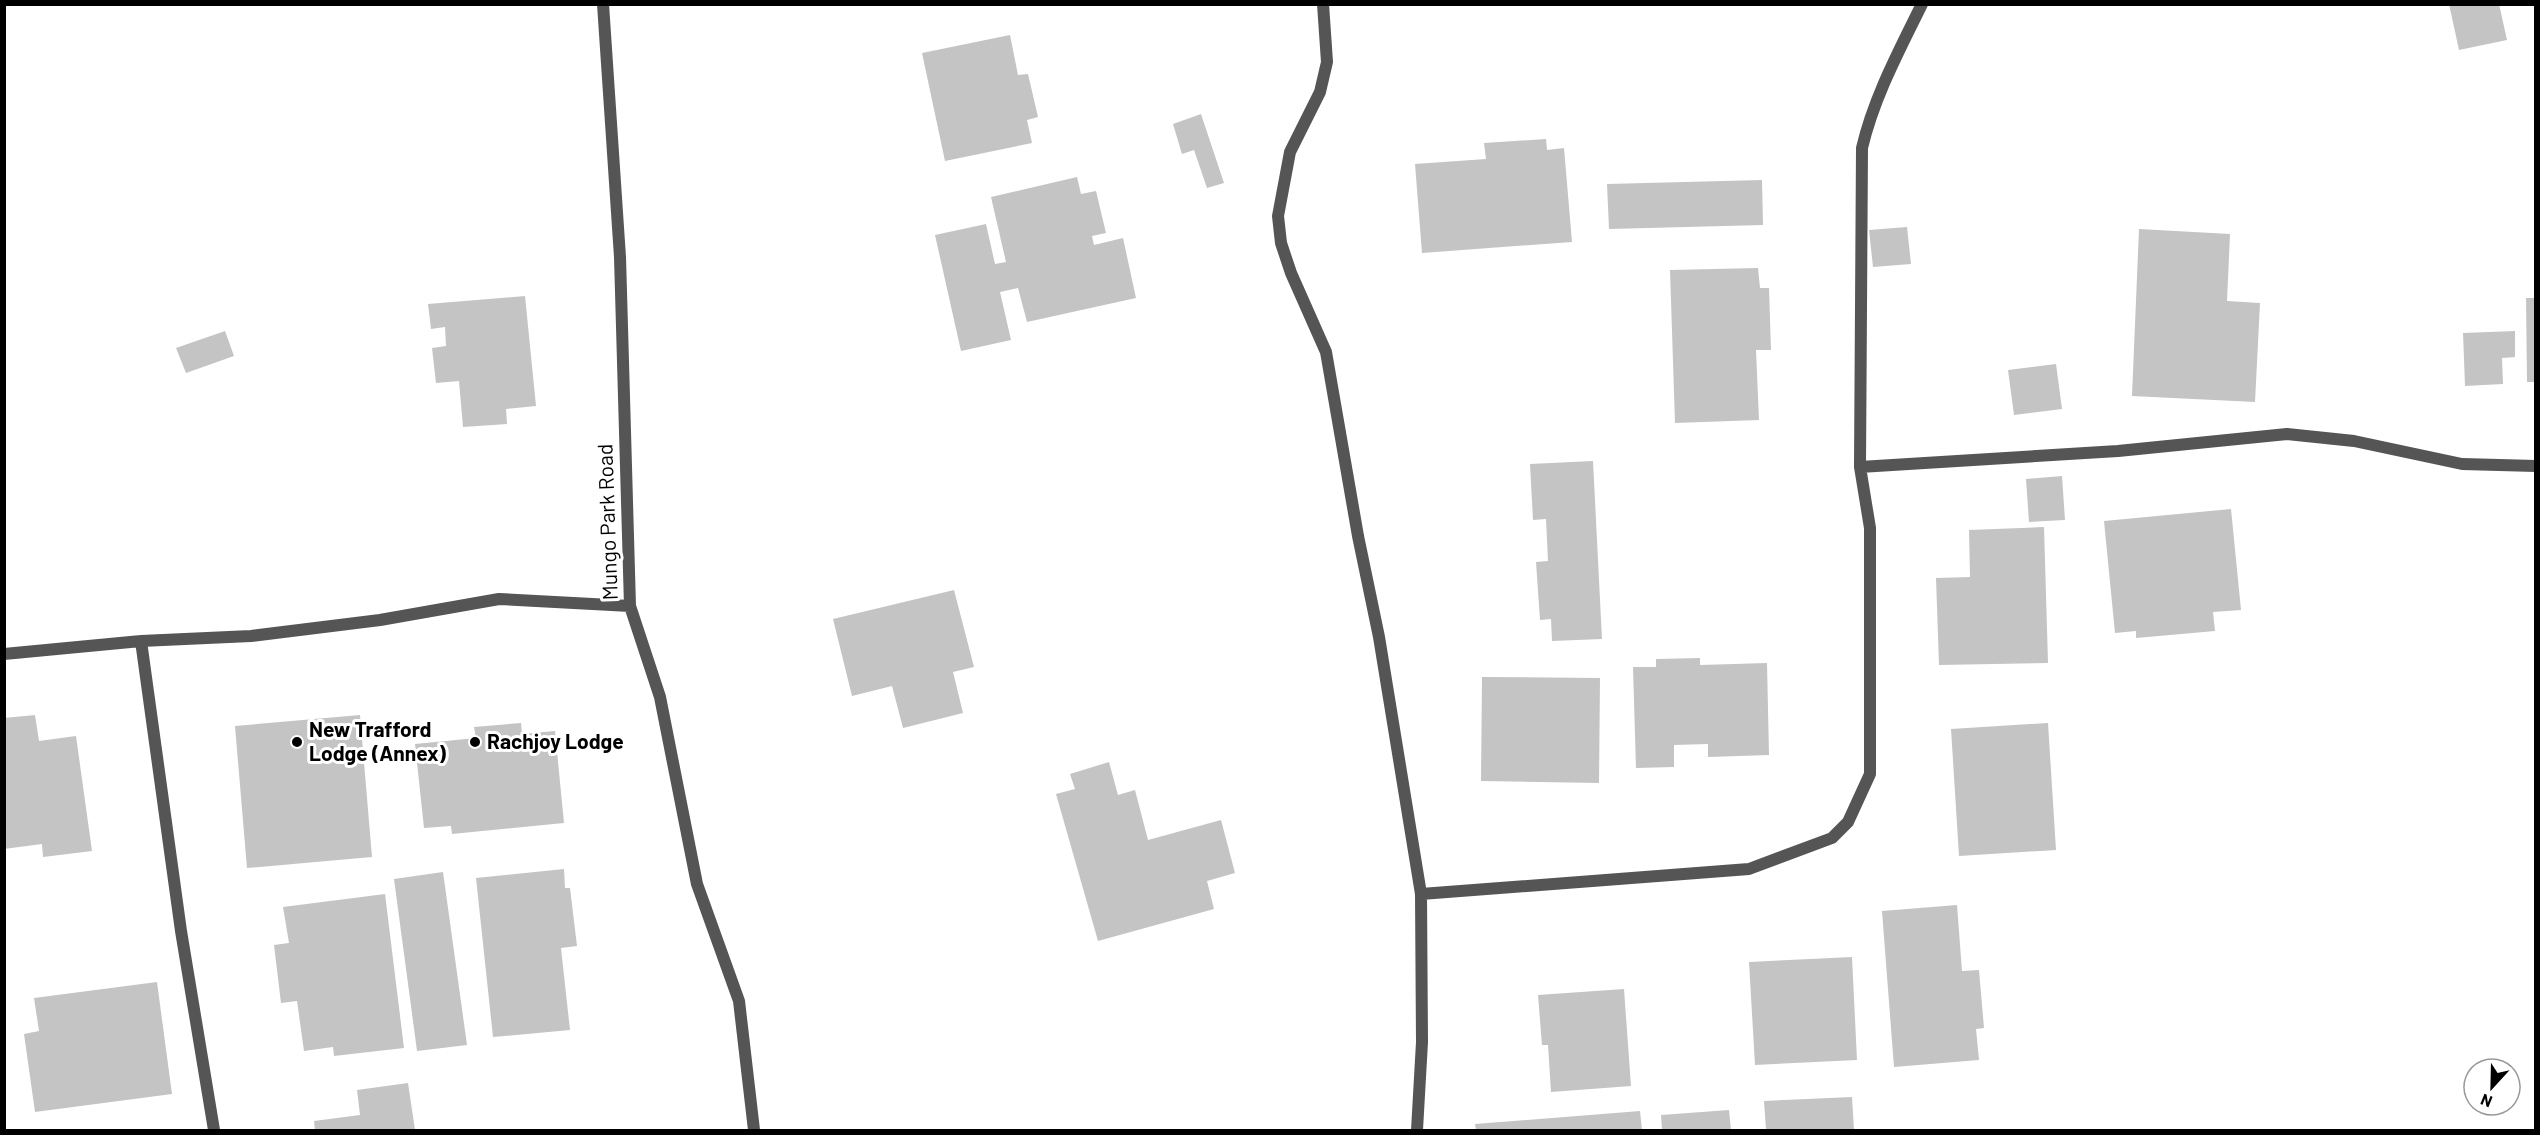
<svg xmlns="http://www.w3.org/2000/svg" width="2540" height="1135" font-family="Barlow,sans-serif">
	<rect width="100%" height="100%" fill="#fff"/>
	<path fill="#c4c4c4" d="M2449 4H2499L2507 40 2459 50Z
		M1010 35 1018 75 1028 74 1038 117 1027 120 1032 143 945 161 922 53Z
		M1201 114 1224 183 1207 188 1194 150 1182 154 1173 124Z
		M1546 139 1547 150 1564 148 1572 242 1422 253 1415 164 1486 159 1484 143Z
		M1077 177 1081 194 1096 191 1106 233 1092 236 1094 245 1123 238 1136 298 1027 322 1018 288 1000 292 1011 340 961 351 935 235 986 224 995 264 1006 262 991 197Z
		M1762 180 1763 225 1609 229 1607 184Z
		M1907 227 1911 264 1873 267 1869 230Z
		M2139 229 2230 234 2227 301 2260 303 2255 402 2132 396Z
		M1758 268 1760 288H1769L1771 350H1756L1759 420 1675 423 1670 270Z
		M525 296 536 406 506 409 507 424 463 427 459 381 436 383 432 348 446 346 445 327 431 329 428 304Z
		M2526 298H2536V382H2527Z
		M225 331 234 356 186 373 176 348Z
		M2515 331V357L2502 358 2503 384 2465 386 2463 333Z
		M2056 364 2062 409 2014 415 2008 370Z
		M1593 461 1602 639 1552 641 1551 619 1540 620 1536 562 1548 561 1546 519 1533 520 1530 464Z
		M2062 476 2065 520 2029 522 2026 479Z
		M2231 509 2241 610 2213 612 2215 631 2136 638V631L2115 633 2104 521Z
		M2044 527 2048 663 1939 665 1936 578 1970 577 1969 530Z
		M954 590 974 667 953 672 963 713 903 728 892 686 852 696 833 619Z
		M1700 658V665L1767 663 1769 755 1708 757V744L1674 745V767L1636 768 1633 667H1656V659Z
		M1482 677 1600 678 1599 783 1481 781Z
		M35 715 39 741 76 736 92 851 43 857 42 844 4 849V718Z
		M360 715 372 857 247 868 235 726Z
		M521 723 522 734 555 731 564 823 452 834 451 826 424 828 415 744 476 738 474 727Z
		M2048 723 2056 850 1959 856 1951 729Z
		M1109 762 1118 795 1135 790 1148 840 1221 820 1235 873 1207 881 1214 909 1098 941 1056 794 1075 789 1070 774Z
		M564 869 565 888H570L577 946 561 948 570 1030 493 1037 476 878Z
		M443 872 467 1045 417 1051 394 879Z
		M385 894 404 1048 334 1056 333 1047 304 1051 297 1001 281 1003 274 945 289 943 283 907Z
		M1957 905 1962 971 1979 970 1984 1028 1976 1029 1979 1060 1894 1067 1882 911Z
		M1852 957 1857 1060 1755 1065 1749 962Z
		M157 982 172 1094 35 1112 24 1034 39 1031 34 998Z
		M1624 989 1631 1086 1551 1092 1548 1045H1542L1538 995Z
		M408 1083 415 1130H315L314 1121 360 1115 357 1090Z
		M1852 1097 1854 1130H1766L1764 1101Z
		M1729 1110 1731 1130H1662L1661 1115Z
		M1640 1111 1642 1130H1476L1475 1124Z"/>
	<g fill="none" stroke-linecap="round" stroke-linejoin="round">
		<path stroke="#555" stroke-width="12" d="M603 4 620 257 630 606 660 697 697 884 739 1001 754 1130
			M1323 4 1327 62 1320 92 1290 152 1278 216 1281 243 1291 273 1326 352 1358 536 1379 637 1421 894 1422 1042 1417 1130
			M1860 467 2118 451 2287 434 2354 441 2462 464 2536 466
			M141 641 181 931 214 1130
			M4 654 141 641 251 636 380 620 499 599 630 606
			M1421 894 1749 869 1832 838 1848 822 1870 774V528L1860 467 1862 148C1874 97 1899 51 1922 4"/>
	</g>
	<g fill="#000" stroke="#fff" stroke-width="2">
		<circle cx="297" cy="742" r="6"/>
		<circle cx="475" cy="742" r="6"/>
	</g>
	<g text-anchor="middle" stroke-width="6" stroke-linejoin="round" paint-order="stroke">
		<g font-size="21" fill="#000" stroke="#fff">
			<text transform="translate(608 522) rotate(-92)" y="7">Mungo Park Road</text>
		</g>
		<g font-size="21" font-weight="bold" fill="#000" stroke="#fff" text-anchor="start">
			<text x="309" y="737">New Trafford<tspan x="309" dy="24">Lodge (Annex)</tspan></text>
			<text x="487" y="749">Rachjoy Lodge</text>
		</g>
	</g>
	<rect width="2540" height="1135" fill="none" stroke="#000000" stroke-width="12"/>
	<g transform="translate(2492 1087) rotate(202)"><circle r="28" fill="#ffffff" stroke="#999999" stroke-width="1.5"/>
	<path d="M0-4.5L10 22L0 15L-10 22Z" fill="#000000"/>
	<text y="-9" font-size="16" font-weight="bold" text-anchor="middle" fill="#000000">N</text>
	</g>
</svg>
